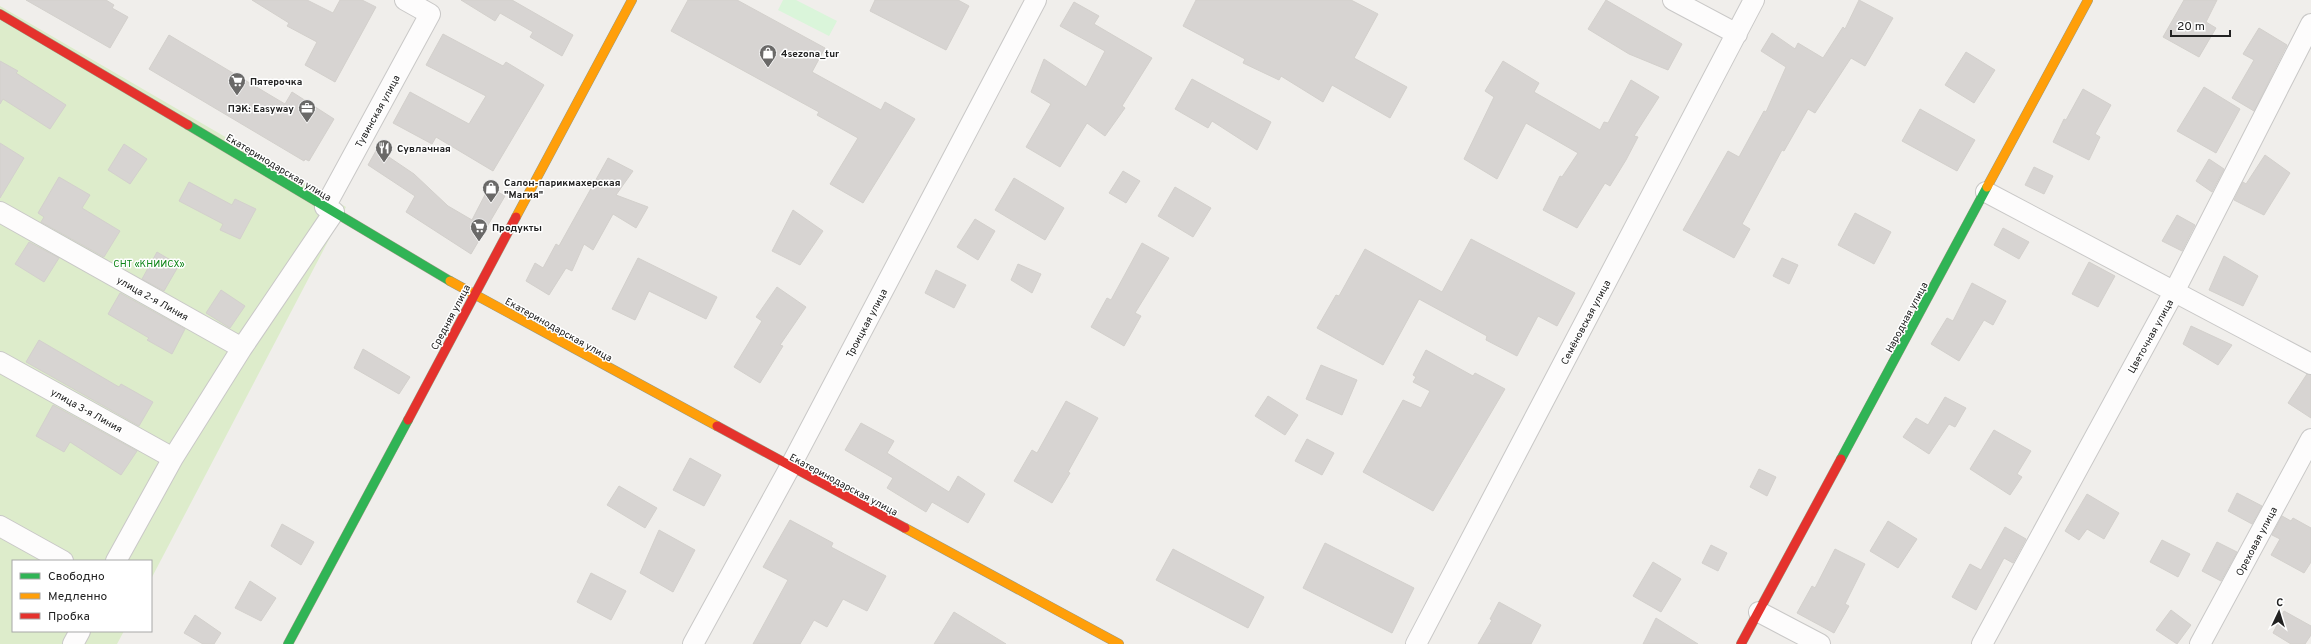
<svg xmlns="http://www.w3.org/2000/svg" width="2311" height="644" font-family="Overpass,sans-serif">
	<rect width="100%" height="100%" fill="#f0eeeb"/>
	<path fill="#ddeccb" d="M0 6 346 207 151 579V561H13V631H124L117 644H0Z"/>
	<path fill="#daf5da" d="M783 0H796L837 21 829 36 778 10Z"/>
	<path fill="#d7d4d2" stroke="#d3d0cc" d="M26 0H106L114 5 112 8 128 17 110 48Z
		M252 0H307L333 13 340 0H362L376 7 335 82 305 65 317 42 287 26 289 23Z
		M461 0H512L573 35 562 56 530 37 533 32 500 13 495 21Z
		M688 0H737L825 48 812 72 881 110 885 102 915 119 863 203 830 184 858 138 817 115 819 112 671 31Z
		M875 0H958L969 6 946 50 870 11Z
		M1196 0H1351L1378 14 1354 58 1407 87 1390 118 1332 85 1323 102 1281 76 1279 80 1243 63 1245 59 1183 26Z
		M1606 0 1682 44 1668 70 1629 54 1588 29Z
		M1859 0 1893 18 1865 66 1851 58 1815 113 1808 109 1784 151 1782 150 1742 224 1750 229 1734 258 1683 230 1728 151 1739 157 1764 111 1766 112 1786 67 1761 51 1772 33 1795 49 1798 43 1823 58 1843 27 1845 29Z
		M2184 0H2217L2206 22 2216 28 2199 57 2163 37Z
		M1074 2 1099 16 1094 24 1152 58 1122 106 1125 108 1105 136 1087 123 1060 167 1026 147 1051 104 1031 92 1044 59 1086 87 1105 51 1060 26Z
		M2259 28 2287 45 2254 111 2232 98 2254 60 2243 54Z
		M443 34 503 66 506 62 544 85 493 171 436 137 432 144 393 123 410 92 469 124 486 96 426 65Z
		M169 35 285 104 292 92 334 119 309 161 305 159 304 161 149 69Z
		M1966 52 1995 70 1974 103 1945 85Z
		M0 61 18 71 16 73 66 105 50 129 3 99 0 104Z
		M1503 61 1539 83 1534 92 1600 130 1604 122 1608 123 1631 80 1659 97 1634 136 1638 137 1626 160 1610 186 1605 183 1577 228 1543 210 1560 176 1562 177 1578 153 1526 123 1497 179 1464 159 1494 97 1485 91Z
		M1192 79 1271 122 1257 150 1212 121 1208 128 1175 109Z
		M2204 87 2240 109 2216 153 2177 131Z
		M2083 89 2111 105 2095 134 2100 137 2089 160 2053 142 2064 119 2066 120Z
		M1920 109 1975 140 1957 171 1902 141Z
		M0 143 24 158 0 198Z
		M124 144 147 159 130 184 108 170Z
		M377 149 414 174 448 206 472 220 489 187 505 196 471 254 406 212 415 196 368 165Z
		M2265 155 2290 173 2264 215 2234 200 2243 182 2246 184Z
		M608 158 633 171 616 195 648 207 636 228 613 214 593 250 584 244 572 271 566 268 549 295 526 281 535 263 543 268 556 244 559 246Z
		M2209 159 2224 169 2212 192 2196 181Z
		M2034 167 2053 176 2044 194 2025 185Z
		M1123 171 1140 181 1126 203 1109 193Z
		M59 177 90 195 82 208 120 231 104 257 41 222 44 217 38 213Z
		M1014 178 1064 208 1045 240 995 210Z
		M189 182 232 205 235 199 256 209 240 239 220 230 223 224 179 201Z
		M1175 187 1211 208 1193 237 1158 216Z
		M793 210 823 231 800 265 772 251Z
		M1855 213 1891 232 1874 264 1838 245Z
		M2177 215 2195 225 2182 251 2162 241Z
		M975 219 995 231 978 260 957 247Z
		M2003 228 2029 242 2019 259 1994 245Z
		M1471 239 1575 293 1557 326 1538 316 1517 356 1486 340 1487 336 1419 299 1383 365 1317 328 1336 295 1339 296 1365 249 1442 292Z
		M29 242 59 258 44 282 15 264Z
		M1142 243 1169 258 1135 313 1141 316 1124 346 1091 327 1107 298 1111 300Z
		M157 252 179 265 164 291 142 279Z
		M2224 256 2258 276 2243 306 2209 290Z
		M638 258 717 297 706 319 649 291 635 320 612 309Z
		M1782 258 1798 265 1789 284 1773 276Z
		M2089 262 2115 276 2098 307 2072 294Z
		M1018 264 1041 274 1032 293 1011 280Z
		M936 270 966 285 954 308 925 293Z
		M1972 283 2006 301 1993 325 1984 320 1959 361 1931 344 1947 318 1953 321Z
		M777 287 806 307 780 345 783 346 760 383 734 367 762 321 756 317Z
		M221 290 245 306 230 328 206 313Z
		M120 293 185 329 172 354 147 340 149 338 108 314Z
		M2191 326 2232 345 2218 365 2183 344Z
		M39 340 119 387 121 384 153 402 139 426 26 362Z
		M363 349 410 377 399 394 354 368Z
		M1426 350 1473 376 1475 373 1505 389 1433 511 1363 472 1403 400 1421 408 1430 391 1413 382 1416 377 1413 375Z
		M1321 365 1357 380 1342 415 1306 399Z
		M2307 374 2311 375V418L2288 403Z
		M1268 396 1298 415 1285 435 1255 416Z
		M1945 397 1966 408 1955 427 1949 424 1929 454 1903 437 1916 418 1928 425Z
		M1066 401 1098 418 1068 472 1070 473 1052 503 1014 481 1032 450 1037 453Z
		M53 405 137 451 121 475 70 442 64 452 36 436Z
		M861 423 894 441 887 453 949 492 958 476 985 494 968 523 932 502 926 512 887 488 893 478 845 450Z
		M1994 430 2031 451 2017 474 2022 477 2010 495 1970 469Z
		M1307 439 1334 453 1322 475 1295 461Z
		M690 458 721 475 704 506 673 490Z
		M1759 469 1776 477 1767 496 1750 487Z
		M619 486 657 508 645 528 607 505Z
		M2237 493 2262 506 2252 524 2228 511Z
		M2087 494 2119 513 2104 539 2087 529 2079 540 2065 531Z
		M2282 516 2291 521 2293 518 2311 528V562L2304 573 2271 555 2280 539 2272 535Z
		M790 520 833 543 831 547 886 576 867 611 843 599 827 627 814 620 800 644H753L788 580 763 567Z
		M1888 521 1917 539 1898 568 1870 551Z
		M282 524 314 542 301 565 271 546Z
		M2005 527 2026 539 2013 563 2004 558 1976 610 1952 597 1970 564 1981 570Z
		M659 530 695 550 673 592 640 573Z
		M2162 540 2190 554 2178 577 2150 562Z
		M2217 542 2237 552 2221 581 2202 571Z
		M1325 543 1414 588 1392 633 1303 588Z
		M1711 545 1727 553 1718 571 1702 563Z
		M1173 549 1264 597 1248 628 1156 580Z
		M1835 549 1865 564 1845 604 1849 606 1834 633 1797 613 1812 586 1815 588Z
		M1653 562 1681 579 1661 612 1633 596Z
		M591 573 626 591 611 620 577 602Z
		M250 581 276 598 261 621 235 608Z
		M1499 602 1541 625 1531 644H1478L1492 620 1490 619Z
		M2171 610 2191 625 2177 644 2156 630Z
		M2284 611 2311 626V635L2305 644H2291L2273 633Z
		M954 612 1006 644H934Z
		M195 615 221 633 214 644H203L184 633Z
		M1656 618 1698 644H1643Z"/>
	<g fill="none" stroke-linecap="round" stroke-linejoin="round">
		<g stroke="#c9c8c7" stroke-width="22">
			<path id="street" d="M1673 0 1737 34
				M1986 192 2311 364
				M325 207 430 14 405 0
				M0 212 242 348
				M0 362 173 458
				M0 526 63 561
				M116 561 173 458 242 348 334 212
				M1759 612 1820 644
				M73 644 80 631
				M693 644 790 467 1036 0
				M1416 644 1754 0
				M1982 644 2174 292 2311 24
				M2200 644 2311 439"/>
		</g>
		<g stroke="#999a82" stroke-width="10">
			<path id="fast" d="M188 125 450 281
				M1841 459 1987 187
				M288 644 408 420"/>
		</g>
		<g stroke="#999a82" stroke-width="10">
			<path id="slow" d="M1987 187 2088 0
				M516 217 632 0
				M450 281 717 426
				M905 528 1119 644"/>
		</g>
		<g stroke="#999a82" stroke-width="10">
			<path id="jam" d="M0 14 188 125
				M408 420 516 217
				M717 426 905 528
				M1741 644 1841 459"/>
		</g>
		<use href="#street" stroke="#fdfcfc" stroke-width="20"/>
		<use href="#fast" stroke="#30b455" stroke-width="9"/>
		<use href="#slow" stroke="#ff9f0a" stroke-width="9"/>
		<use href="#jam" stroke="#e5322d" stroke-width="9"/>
	</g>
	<defs>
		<g id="shop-pin" transform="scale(0.9)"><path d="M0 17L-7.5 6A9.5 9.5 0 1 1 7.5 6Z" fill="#6a6968" stroke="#fff"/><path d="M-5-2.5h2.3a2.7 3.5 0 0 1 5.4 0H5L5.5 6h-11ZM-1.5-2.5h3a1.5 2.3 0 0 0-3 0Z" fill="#fff"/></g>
		<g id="supermarket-pin" transform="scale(0.9)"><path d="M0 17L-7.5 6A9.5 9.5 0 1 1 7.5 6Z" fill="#6a6968" stroke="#fff"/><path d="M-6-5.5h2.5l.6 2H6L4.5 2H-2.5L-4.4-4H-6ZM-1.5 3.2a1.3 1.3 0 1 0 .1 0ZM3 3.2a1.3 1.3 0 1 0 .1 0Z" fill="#fff"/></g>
		<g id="office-pin" transform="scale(0.9)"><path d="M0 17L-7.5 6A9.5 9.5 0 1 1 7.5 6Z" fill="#6a6968" stroke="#fff"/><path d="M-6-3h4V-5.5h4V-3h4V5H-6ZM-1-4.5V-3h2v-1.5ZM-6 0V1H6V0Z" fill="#fff"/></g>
		<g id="restaurant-pin" transform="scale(0.9)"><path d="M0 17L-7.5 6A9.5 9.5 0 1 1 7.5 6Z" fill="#6a6968" stroke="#fff"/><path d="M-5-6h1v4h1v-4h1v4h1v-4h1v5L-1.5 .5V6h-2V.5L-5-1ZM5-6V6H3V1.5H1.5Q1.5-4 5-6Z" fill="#fff"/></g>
	</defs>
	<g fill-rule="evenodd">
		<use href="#shop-pin" x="768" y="53"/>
		<use href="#supermarket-pin" x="237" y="81"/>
		<use href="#office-pin" x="307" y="108"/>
		<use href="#restaurant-pin" x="384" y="148"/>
		<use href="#shop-pin" x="491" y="188"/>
		<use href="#supermarket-pin" x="479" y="227"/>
	</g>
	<g text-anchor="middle" stroke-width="3" stroke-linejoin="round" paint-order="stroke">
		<g font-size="10" font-weight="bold" fill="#222" stroke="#fff" text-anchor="start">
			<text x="781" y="57">4sezona_tur</text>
			<text x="250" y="85">Пятерочка</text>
			<text x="294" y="112" text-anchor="end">ПЭК: Easyway</text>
			<text x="397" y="152">Сувлачная</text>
			<text x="504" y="186">Салон-парикмахерская<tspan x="504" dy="12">"Магия"</tspan></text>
			<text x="492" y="231">Продукты</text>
		</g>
		<g font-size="10" fill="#222" stroke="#fff">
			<text transform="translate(377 111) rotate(-61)" y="4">Тувинская улица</text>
			<text transform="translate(279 167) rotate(31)" y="4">Екатеринодарская улица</text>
			<text transform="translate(153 298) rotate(29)" y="4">улица 2-я Линия</text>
			<text transform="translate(450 317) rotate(-62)" y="4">Средняя улица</text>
			<text transform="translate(1906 317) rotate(-62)" y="4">Народная улица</text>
			<text transform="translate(1585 322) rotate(-62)" y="4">Семёновская улица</text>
			<text transform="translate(866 323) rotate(-62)" y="4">Троицкая улица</text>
			<text transform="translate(559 329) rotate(29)" y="4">Екатеринодарская улица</text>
			<text transform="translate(2150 336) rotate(-61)" y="4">Цветочная улица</text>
			<text transform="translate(87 410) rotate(29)" y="4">улица 3-я Линия</text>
			<text transform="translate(844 484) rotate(28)" y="4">Екатеринодарская улица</text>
			<text transform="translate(2256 541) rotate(-62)" y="4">Ореховая улица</text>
		</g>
		<g font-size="10" fill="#0c8416" stroke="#fff">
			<text x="149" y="267">СНТ «КНИИСХ»</text>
		</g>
	</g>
	<rect x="12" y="560" width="140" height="72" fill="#ffffff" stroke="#a7a7a7"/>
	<rect x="20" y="573" width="20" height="6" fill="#30b455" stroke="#a7a7a7"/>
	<text x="48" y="580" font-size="12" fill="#222222">Свободно</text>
	<rect x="20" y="593" width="20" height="6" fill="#ff9f0a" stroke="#a7a7a7"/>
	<text x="48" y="600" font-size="12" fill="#222222">Медленно</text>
	<rect x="20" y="613" width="20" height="6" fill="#e5322d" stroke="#a7a7a7"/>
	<text x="48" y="620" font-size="12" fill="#222222">Пробка</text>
	<g transform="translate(2279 612) rotate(4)" stroke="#ffffff" stroke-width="3" paint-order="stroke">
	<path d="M0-3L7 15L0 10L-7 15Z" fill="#222222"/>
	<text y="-6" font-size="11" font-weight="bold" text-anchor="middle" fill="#222222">С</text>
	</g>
	<path d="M2171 30v6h59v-6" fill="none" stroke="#222222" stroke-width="2"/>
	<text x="2177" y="30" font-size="12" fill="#222222" stroke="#ffffff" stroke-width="3" paint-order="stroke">20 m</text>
</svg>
